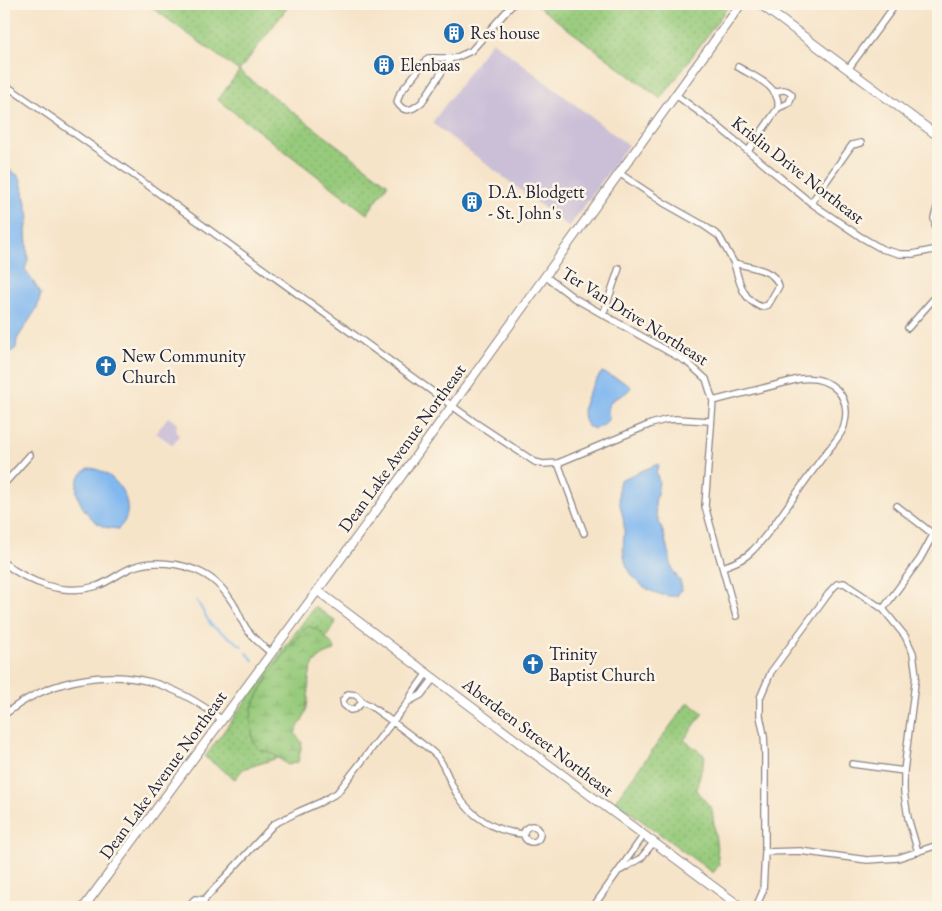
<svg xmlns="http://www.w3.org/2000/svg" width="942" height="911" font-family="'EB Garamond',serif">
	<defs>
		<pattern id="grass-dots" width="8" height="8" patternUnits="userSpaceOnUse" patternTransform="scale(1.25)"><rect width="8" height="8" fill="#97ca7b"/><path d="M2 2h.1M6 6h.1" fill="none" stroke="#82ad6b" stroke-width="1.8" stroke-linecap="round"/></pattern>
		<pattern id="wetland-marsh" width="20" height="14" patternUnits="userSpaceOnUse" patternTransform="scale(1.25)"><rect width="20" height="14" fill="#97ca7b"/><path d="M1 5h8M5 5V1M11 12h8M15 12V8" fill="none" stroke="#82ad6b"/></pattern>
	</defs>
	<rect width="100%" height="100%" fill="#fcf5e5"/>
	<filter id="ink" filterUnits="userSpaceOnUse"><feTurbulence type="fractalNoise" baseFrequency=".02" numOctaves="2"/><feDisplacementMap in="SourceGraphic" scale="10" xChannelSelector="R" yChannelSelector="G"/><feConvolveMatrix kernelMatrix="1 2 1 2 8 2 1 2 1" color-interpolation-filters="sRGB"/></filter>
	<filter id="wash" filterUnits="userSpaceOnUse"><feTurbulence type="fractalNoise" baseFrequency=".0096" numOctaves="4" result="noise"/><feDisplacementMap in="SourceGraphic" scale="20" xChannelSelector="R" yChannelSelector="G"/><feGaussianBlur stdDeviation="1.12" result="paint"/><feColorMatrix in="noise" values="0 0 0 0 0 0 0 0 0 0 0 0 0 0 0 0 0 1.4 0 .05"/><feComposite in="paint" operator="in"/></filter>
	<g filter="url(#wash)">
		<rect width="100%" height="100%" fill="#f6e4c9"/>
		<path fill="#cabfd7" d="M492 41 628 145 569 227 432 123Z
			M168 417 177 423 176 431 179 436 173 445 156 433Z"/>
		<path fill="url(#grass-dots)" stroke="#5c765b" d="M147 4H290L239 71 388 184 367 214 218 100 239 71Z
			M535 4H730L661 99Z
			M315 606 336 622 292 691 296 752 243 769 235 779 205 757Z
			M688 702 703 713 684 740 705 756 696 790 712 809 719 865 713 873 615 801Z"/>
		<path fill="url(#wetland-marsh)" stroke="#5c765b" d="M309 626 318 630 335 647 334 651C299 662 313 685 306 711 304 719 298 726 295 733L302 743 298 762 288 765 272 753 260 750 253 741 251 723 252 707 271 672 303 630Z"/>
		<path fill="#81b8f0" stroke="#526d96" d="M4 166 20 177 29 217 26 230 28 260 25 269 41 294 37 308 17 339 16 348 11 352H4Z
			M602 372 627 383 631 387C623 401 603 394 609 418L604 425 595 429 587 426C576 408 591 387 602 372Z
			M658 464 659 467 656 471 659 482 655 503 656 514 664 535 673 571 680 581 682 588 677 596C653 598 628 581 624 556 622 546 625 535 624 525 623 510 615 496 620 480Z
			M89 468C115 469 142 508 118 529 111 528 104 528 99 524 80 511 65 482 89 468Z"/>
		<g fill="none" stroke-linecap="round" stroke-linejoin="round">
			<path stroke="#81b8f0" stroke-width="2" d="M197 601 211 625 242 646
				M247 653 253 660"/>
		</g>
	</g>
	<g filter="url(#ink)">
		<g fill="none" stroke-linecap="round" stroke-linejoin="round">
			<g stroke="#8c8382" stroke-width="8">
				<path id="street" d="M451 58 422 102C414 109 404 115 397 102L400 93 428 58H455L471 51 513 4
					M738 67C754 77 781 86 778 108L748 151
					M848 69 896 4
					M4 84 128 171 473 421 535 462 543 464 558 463 651 424 665 420 676 419 710 421
					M776 92C782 89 787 89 792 95L789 103 778 108
					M676 95 714 123 811 203 861 237 882 249 900 254H913L938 249
					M619 173 664 203 703 225 719 236 734 263
					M811 203 852 145 861 143
					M938 204 934 218 938 242
					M734 263C749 267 775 269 779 286L768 305 761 307C742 299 739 281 734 263Z
					M545 276 574 298 687 362 706 379 713 401 705 506 736 616
					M603 315 619 268
					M908 328 938 294
					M713 401 799 379C829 375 853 394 844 426 842 435 828 450 822 458 809 476 795 495 782 514 773 526 764 539 753 550 745 559 734 563 723 567
					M558 463 584 533
					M4 484 30 455
					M897 506 938 538
					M4 563C30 583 63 596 97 586 109 582 119 573 131 568 150 559 183 563 202 573 216 580 228 594 236 608 240 616 243 625 249 632 255 640 263 646 271 653
					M883 609 920 559 938 526
					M363 702 355 709 350 710 344 705 343 700 348 694 356 695 363 702 369 705C384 715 398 726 413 737 421 743 430 749 437 756 446 767 449 782 457 794 471 817 496 832 523 834
					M408 702 421 695 434 678
					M4 715C44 682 101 669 151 682 177 689 200 703 221 719
					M852 764 904 771
					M524 834a8 8 0 1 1 16 0a8 8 0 1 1-16 0Z
					M765 852 800 851 867 860 898 858 938 845
					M621 870 641 858 653 843
					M190 907 191 903 195 899 204 900
					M204 907V900L274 824 298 812 321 802 337 793 408 702 412 694 427 673
					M593 907 644 835
					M756 907 763 891 765 852V753L764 735 760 716V698L771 672 832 589 837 584 844 583 883 609 905 636 913 653 916 675 904 771V792L908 818 918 852"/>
			</g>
			<g stroke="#8c8382" stroke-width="10">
				<path id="secondary" d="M760 4 938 136
					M318 591 517 741 741 907
					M84 907 382 503 741 4"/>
			</g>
			<use href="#street" stroke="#fff" stroke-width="5.5"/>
			<use href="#secondary" stroke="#fff" stroke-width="8"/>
		</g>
	</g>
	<defs>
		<g id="building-disc" transform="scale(1.125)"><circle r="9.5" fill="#1f6fb2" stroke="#fcf5e5"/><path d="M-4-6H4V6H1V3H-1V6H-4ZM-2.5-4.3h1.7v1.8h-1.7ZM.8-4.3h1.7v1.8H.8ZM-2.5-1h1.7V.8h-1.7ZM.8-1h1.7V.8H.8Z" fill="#fff"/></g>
		<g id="church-disc" transform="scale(1.125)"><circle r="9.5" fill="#1f6fb2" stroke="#fcf5e5"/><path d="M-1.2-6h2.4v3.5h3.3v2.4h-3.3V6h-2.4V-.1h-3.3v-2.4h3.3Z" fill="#fff"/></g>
	</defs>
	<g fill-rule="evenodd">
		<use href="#building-disc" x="454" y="33"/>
		<use href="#building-disc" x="384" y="65"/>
		<use href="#building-disc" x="472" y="202"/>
		<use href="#church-disc" x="106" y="366"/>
		<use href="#church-disc" x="533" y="664"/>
	</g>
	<g text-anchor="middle" stroke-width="5" stroke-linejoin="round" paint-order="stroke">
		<g font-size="18" fill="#22223b" stroke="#fcf5e5" text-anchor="start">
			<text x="470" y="39">Res house</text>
			<text x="400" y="71">Elenbaas</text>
			<text x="488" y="198">D.A. Blodgett<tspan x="488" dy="21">- St. John's</tspan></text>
			<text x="122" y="362">New Community<tspan x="122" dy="21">Church</tspan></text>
			<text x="549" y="660">Trinity<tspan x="549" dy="21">Baptist Church</tspan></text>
		</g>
		<g font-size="18" fill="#22223b" stroke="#fcf5e5">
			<text transform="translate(798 170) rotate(38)" y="6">Krislin Drive Northeast</text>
			<text transform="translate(635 316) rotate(32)" y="6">Ter Van Drive Northeast</text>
			<text transform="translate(402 448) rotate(-54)" y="6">Dean Lake Avenue Northeast</text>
			<text transform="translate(538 737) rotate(37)" y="6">Aberdeen Street Northeast</text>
			<text transform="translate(163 775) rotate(-54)" y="6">Dean Lake Avenue Northeast</text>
		</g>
	</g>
	<rect width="942" height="911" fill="none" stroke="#fcf5e5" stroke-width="20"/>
</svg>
